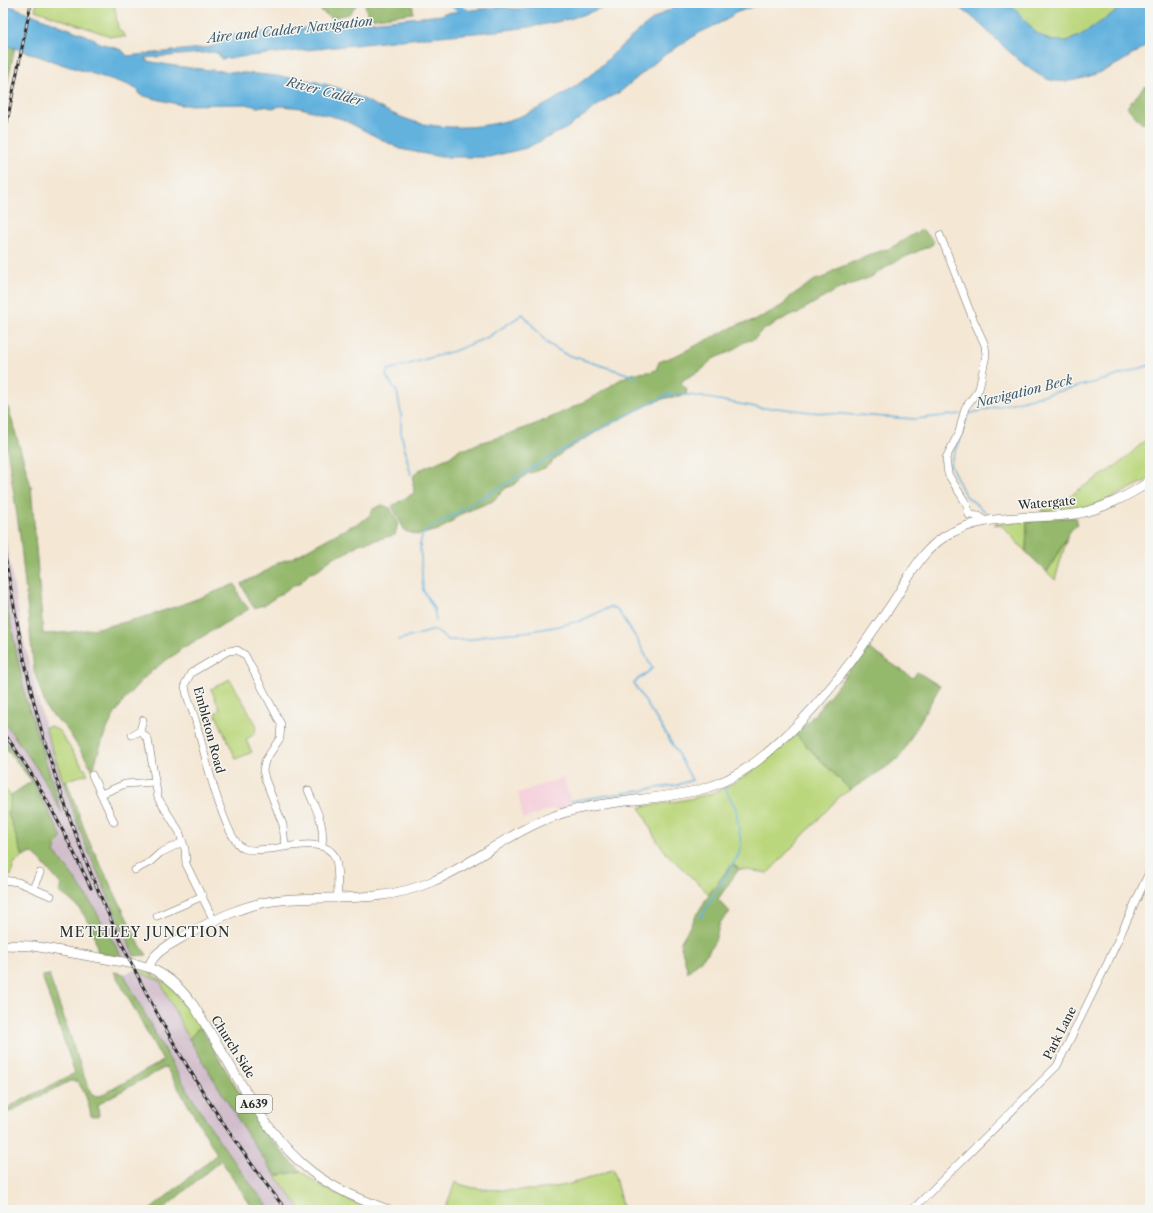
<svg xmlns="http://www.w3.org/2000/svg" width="1153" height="1213" font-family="'Libre Caslon Text',serif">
	<rect width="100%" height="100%" fill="#f6f6f2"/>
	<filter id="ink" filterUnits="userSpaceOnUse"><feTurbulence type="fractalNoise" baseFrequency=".025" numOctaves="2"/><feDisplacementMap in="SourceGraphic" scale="8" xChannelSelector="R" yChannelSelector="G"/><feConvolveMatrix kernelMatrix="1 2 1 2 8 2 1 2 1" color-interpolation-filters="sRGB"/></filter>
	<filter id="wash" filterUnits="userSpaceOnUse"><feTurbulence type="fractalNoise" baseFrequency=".012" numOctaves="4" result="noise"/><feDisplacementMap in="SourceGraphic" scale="16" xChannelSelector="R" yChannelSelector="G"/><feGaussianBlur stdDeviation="0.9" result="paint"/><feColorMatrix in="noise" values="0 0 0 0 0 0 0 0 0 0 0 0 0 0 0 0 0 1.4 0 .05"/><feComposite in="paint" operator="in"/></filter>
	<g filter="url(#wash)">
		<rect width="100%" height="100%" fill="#f4e7d4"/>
		<path fill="#f5cfda" d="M564 777 572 806 555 811 554 808 523 819 518 793Z"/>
		<path fill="#d1bdcb" d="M3 523 22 634 45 727 83 839 134 956 132 958 122 957 112 939 108 936 95 909 68 869 54 852 62 837 28 773 3 738V720L42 776 61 810 35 730 12 637 3 587Z
			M137 969 138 972 160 981 189 1039 249 1137 301 1210H271L220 1144 155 1035 124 974Z"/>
		<path fill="#bbd77d" stroke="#738154" d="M37 3H114L118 28 126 37 110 36 35 10Z
			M1010 3H1127C1102 21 1068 57 1036 33 1026 25 1018 13 1010 3Z
			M1150 436V478L1146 481 1103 502 1086 508 1041 512V510L1066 498 1119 464Z
			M1040 519 1027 523 1026 552 1002 526 994 524Z
			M1067 538 1055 580 1047 572Z
			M230 679 257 726 254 734 246 740 252 752 236 759 215 713 220 710 211 689Z
			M51 726 59 731 88 774 63 781 45 727Z
			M796 735 850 790 840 796 768 873 739 869 732 864 709 894 667 854 654 836 640 807C667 802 699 800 724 788 751 775 774 754 796 735Z
			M3 788 11 795 8 813 23 857 14 863 11 876H3Z
			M137 969C168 977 185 1000 200 1026L189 1039 160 981 138 972Z
			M613 1169 623 1210H445L455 1182C469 1189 485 1189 500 1190 546 1192 571 1186 613 1169Z
			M301 1171 319 1185 370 1210H301L276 1176Z"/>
		<path fill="#94b86c" stroke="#60724c" d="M311 3H358L349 14 331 18Z
			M365 3H409L413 6V13L368 19Z
			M3 43 15 46 3 106Z
			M1150 86V120L1142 124 1127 107 1144 87Z
			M919 231H924L934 241 932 245 896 261 871 277 839 289 807 307 798 314 790 315 760 332 755 339 744 342 734 350 713 359 708 363 703 369 683 380 681 383 687 389 686 395 666 398 654 402 603 428 563 452 545 468 527 474 515 484 506 488 493 501 458 515 452 522 438 530 418 535 405 531 392 506 414 493 413 483 414 475 419 470 450 457 461 448 466 449 479 443C520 432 563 414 600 393 610 387 619 379 629 375 638 371 647 374 656 370L659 362 679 354 739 324 754 321 783 305 791 296 815 280 825 277 834 270 882 250 889 249Z
			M8 407 31 486 43 634C111 632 173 609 235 584L240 598 249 609 178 651 179 652C148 670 122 697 107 729 101 742 97 757 93 770L66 728 47 710 34 671 20 536 6 441 4 409Z
			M382 505 390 508 398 522 395 535 359 544 346 553 334 557 316 571 311 572 299 584 294 585 264 605 254 608 241 584 270 569 276 563 292 558 349 527 360 523 370 515 373 509Z
			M1075 517 1078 524 1071 530 1047 572 1026 552 1027 523 1040 519Z
			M3 587 26 699 62 813 42 776 3 720Z
			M867 647 913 678 917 672 940 686 900 757 885 768 850 790 796 735 820 708Z
			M3 738 28 773 62 837 58 842 54 852 68 869 95 909 108 936 112 939 122 957 98 953C93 925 83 907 59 892L62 886 41 861 32 853 23 857 8 813 11 795 32 781 3 745Z
			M66 780 88 839 140 945 147 955 134 956 83 839 63 781Z
			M732 864 739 869 718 899 730 912 720 923 715 941 707 954 688 972 680 943 709 894Z
			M114 972 124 974C166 1057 212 1138 271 1210H254L221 1160 162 1210H150L217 1154 166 1067 103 1101 98 1106 99 1116H91C89 1105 85 1089 76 1081H70L3 1115V1110L75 1073 42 976 49 975 85 1079 92 1095 100 1096 163 1061Z
			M200 1026C230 1076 257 1131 301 1171L276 1176 249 1137 189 1039Z"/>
		<path fill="#64b2de" stroke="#486e84" d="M3 3 95 39 97 42 122 50 127 56 211 47 217 44 220 37 223 36 442 15 444 13 500 7 516 9 563 3H611C560 30 487 31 430 37 360 44 291 52 221 59L219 54 214 52 145 58 147 61C203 73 261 71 316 82 353 89 376 109 409 120 442 131 488 129 521 116 546 107 583 83 602 65 622 45 656 12 684 3 691 1 700 3 707 3 726 3 745 3 764 3L735 13 726 20 699 33 663 56 620 92 608 98 567 128 526 148 489 157H441L400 149 342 119 301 108 281 106 272 108 264 106 257 107 246 104 181 105 140 95 138 90 126 84 64 65 3 44Z
			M949 3H1010L1035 32 1051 41H1069L1088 31 1127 3H1150V42C1128 61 1076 90 1047 79 1029 71 1013 55 999 42 982 27 970 11 949 3Z"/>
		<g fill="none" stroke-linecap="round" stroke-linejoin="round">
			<path stroke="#64b2de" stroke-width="1.5" d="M962 432 968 414 1104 380 1150 365
				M961 435 950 464 965 495 987 513
				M411 475 401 433V413L397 392 386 376 388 370 454 351 488 337 523 314 547 343 565 354 637 377
				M436 621 434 609 423 590 420 544 423 533 586 436 669 394 691 395 761 408H777L811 412 916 419 960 414
				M398 640 435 630 448 640H469L487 635 525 632 554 627 580 621 610 607 616 608 637 639 652 668C647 675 639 676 634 684L673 745 692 780 677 785 571 801
				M700 918 738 856 741 845 736 809 724 786"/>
			<path stroke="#64b2de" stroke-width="6" d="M449 3 471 14"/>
		</g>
	</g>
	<g filter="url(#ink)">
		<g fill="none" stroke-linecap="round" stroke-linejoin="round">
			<g stroke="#716d66" stroke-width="8">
				<path id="minor" d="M940 235 973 319 985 345 986 355 979 389 965 408 959 432 946 458 948 474 967 505 969 515 979 516 986 522
					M140 731 148 739 158 798 179 831 185 849 186 864 214 921
					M132 735 140 731 143 720
					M92 775 114 822
					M308 790C316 810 325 823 322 845
					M101 794 125 784 154 782
					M285 847 283 825 265 779 263 770 265 761 280 738 281 724 245 655 237 650 228 651 191 673 185 684C185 696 193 710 196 722 202 744 224 840 243 848 251 852 262 849 270 849 289 847 329 836 336 860 339 871 337 887 338 899
					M135 870 150 862 160 853 183 842
					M3 880 18 882 51 896
					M33 888 40 873
					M157 916 203 896
					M912 1210 1057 1066 1108 962 1150 870"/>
			</g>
			<g stroke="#716d66" stroke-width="10">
				<path id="major" d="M3 945 33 946 140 965C164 971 179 986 194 1006 208 1029 222 1051 235 1074 257 1110 278 1146 312 1172 334 1189 362 1200 388 1210
					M149 967C153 952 170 945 183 937 213 920 246 903 281 900 334 895 379 904 431 882 471 866 504 836 544 820 593 799 649 802 699 790 727 783 754 765 775 746 814 712 848 668 877 625 886 613 895 600 903 586 915 567 924 550 944 537 982 512 1032 520 1075 514 1100 510 1129 496 1150 481"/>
			</g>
			<use href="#minor" stroke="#fff" stroke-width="7"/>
			<use href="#major" stroke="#fff" stroke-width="9"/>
			<g stroke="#2b2b2b" stroke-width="3">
				<path id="rail" d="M3 142 31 3
					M3 546C15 609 25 674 43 736 93 907 176 1070 286 1210
					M3 732C39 780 65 834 91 888"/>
			</g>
			<use href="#rail" stroke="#f6f6f2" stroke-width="1.5" stroke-dasharray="4.5" stroke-linecap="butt"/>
		</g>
	</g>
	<g text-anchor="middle" stroke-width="3" stroke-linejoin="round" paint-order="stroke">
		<rect fill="#f6f6f2" stroke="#686867" stroke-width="1" x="236" y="1095" width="36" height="18" rx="3"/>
		<g font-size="11" font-weight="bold" fill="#2b2b2b">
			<text x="254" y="1108">A639</text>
		</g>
		<g font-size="12" fill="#2b2b2b" stroke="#f6f6f2">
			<text transform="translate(1047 503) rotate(-5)" y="4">Watergate</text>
			<text transform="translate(209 730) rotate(75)" y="4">Embleton Road</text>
			<text transform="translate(1060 1033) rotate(-63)" y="4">Park Lane</text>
			<text transform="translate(233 1047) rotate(58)" y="4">Church Side</text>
		</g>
		<g font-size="13" font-style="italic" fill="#3f5a6a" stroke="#f6f6f2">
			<text transform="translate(290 29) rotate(-6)" y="5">Aire and Calder Navigation</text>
			<text transform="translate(325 91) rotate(15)" y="5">River Calder</text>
			<text transform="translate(1024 391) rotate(-14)" y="5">Navigation Beck</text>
		</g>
		<g font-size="14" letter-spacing="1" fill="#2b2b2b" stroke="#f6f6f2">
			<text x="145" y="937">METHLEY JUNCTION</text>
		</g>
	</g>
	<rect width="1153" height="1213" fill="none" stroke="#f6f6f2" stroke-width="16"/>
</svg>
